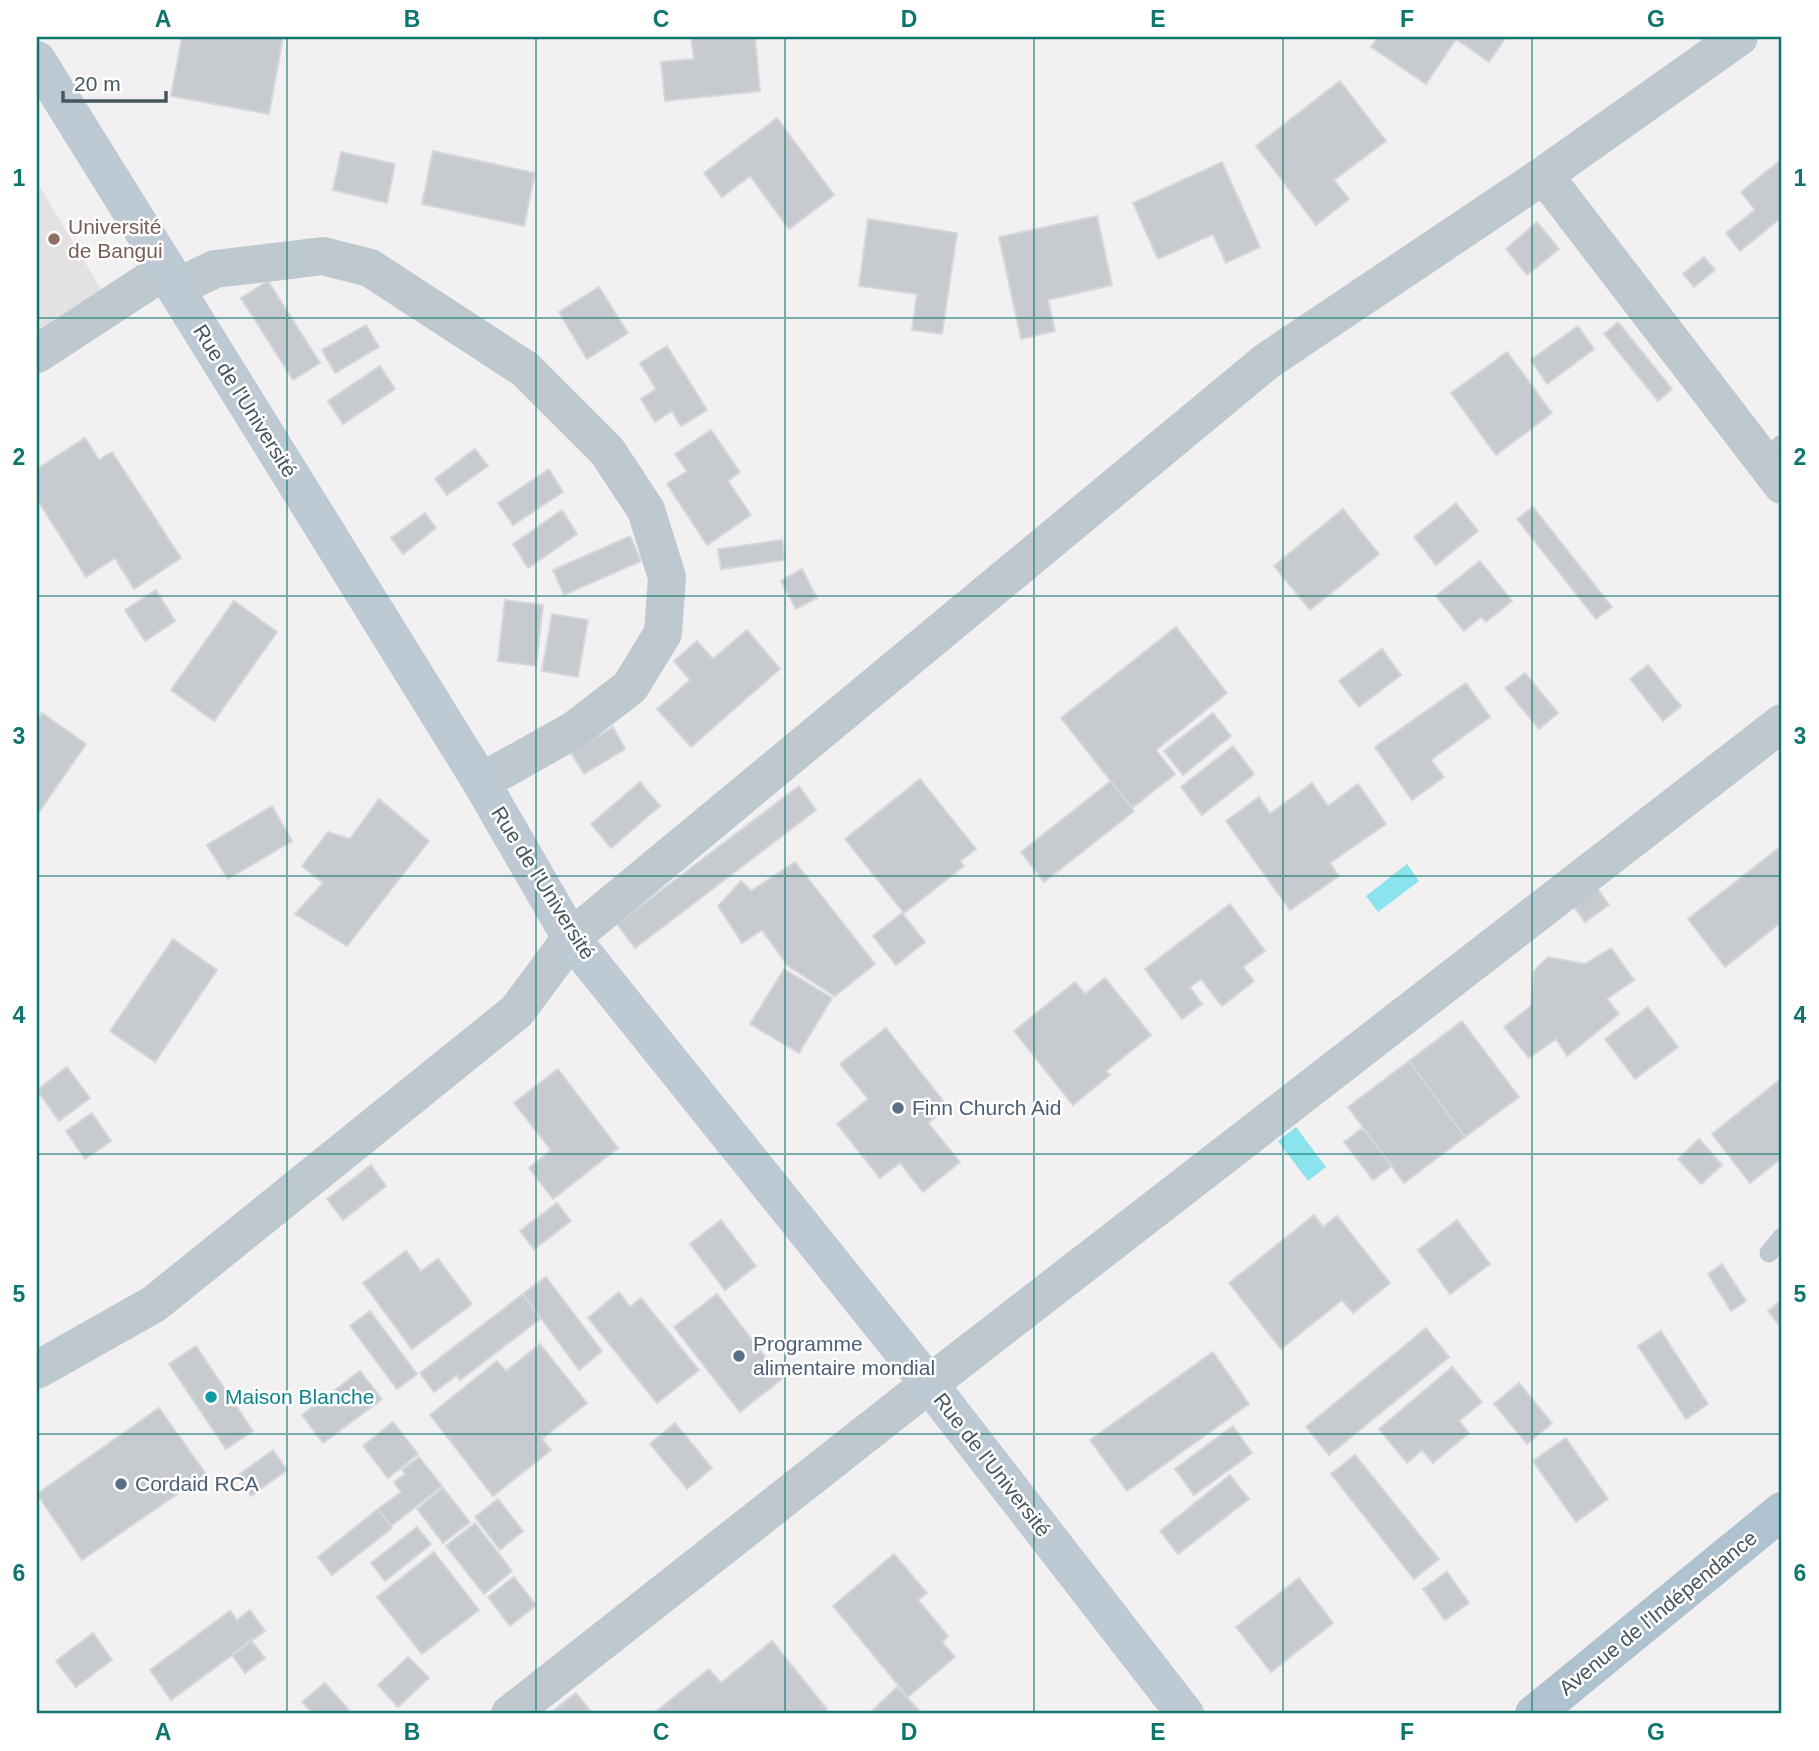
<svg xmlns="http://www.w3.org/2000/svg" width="1819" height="1751" font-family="Helvetica,sans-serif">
	<rect width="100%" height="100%" fill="#f2f0f0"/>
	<path fill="#e3e1e2" d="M37 182 105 296 37 338Z"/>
	<path fill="#8ae3ed" d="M1407 864 1419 881 1378 912 1366 896Z
		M1296 1127 1326 1167 1308 1181 1278 1141Z"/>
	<path fill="#c7cbcf" stroke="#d4d7db" stroke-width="2" d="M182 37H283L269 114 171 96Z
		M691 37H755L760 91 665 101 661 62 694 59Z
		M1378 37H1506L1489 62 1456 39 1426 84 1371 47Z
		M1340 81 1386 141 1334 180 1349 199 1316 225 1256 146Z
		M777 118 834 195 789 229 750 176 722 197 704 173Z
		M433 151 535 173 524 226 422 204Z
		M341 152 395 164 387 203 333 190Z
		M1782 159V217L1740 251 1726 233 1755 210 1741 192Z
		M1222 162 1260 247 1226 263 1213 234 1158 259 1133 203Z
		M1097 216 1112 285 1048 300 1055 331 1021 339 999 237Z
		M868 219 957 233 942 334 912 330 917 294 859 286Z
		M1537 222 1559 249 1527 275 1506 249Z
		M1704 257 1715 270 1694 287 1683 274Z
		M268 281 320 363 293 380 241 298Z
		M599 287 628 333 587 359 559 312Z
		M1618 322 1672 389 1658 401 1604 334Z
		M366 325 379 347 335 373 322 350Z
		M1578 326 1594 349 1547 384 1531 360Z
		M667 346 707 410 681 426 672 411 655 422 641 399 656 389 640 363Z
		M1507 352 1552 413 1496 455 1451 393Z
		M380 366 395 389 343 424 328 401Z
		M711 430 740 472 728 481 751 515 707 545 667 484 687 471 675 454Z
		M85 438 99 460 112 452 181 558 134 589 115 558 86 577 37 499V469Z
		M475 449 488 466 447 495 435 479Z
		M549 469 563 492 513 525 498 503Z
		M1456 503 1478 531 1436 565 1414 537Z
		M1533 507 1612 607 1596 619 1517 519Z
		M1343 509 1379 554 1310 610 1274 566Z
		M562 510 577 534 528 568 513 544Z
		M425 513 436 528 403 554 391 538Z
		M630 536 641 561 564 595 553 570Z
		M782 540 785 560 721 569 718 549Z
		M1480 561 1512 601 1486 622 1481 617 1464 631 1436 596Z
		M802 569 817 598 796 609 781 581Z
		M156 590 175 621 145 641 125 610Z
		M505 600 543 605 536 666 498 661Z
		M234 601 277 632 214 721 171 690Z
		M552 614 588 620 578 677 542 671Z
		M1176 627 1227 693 1156 750 1175 774 1132 808 1061 718Z
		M747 630 780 669 691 747 657 709 690 680 674 661 697 641 713 659Z
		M1382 649 1401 675 1359 707 1339 681Z
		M1648 665 1681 706 1663 721 1630 679Z
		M1525 673 1558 713 1539 729 1505 688Z
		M1466 683 1490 717 1431 760 1444 777 1412 800 1375 747Z
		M42 713 86 744 37 815V721Z
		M1213 713 1231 736 1183 775 1164 751Z
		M613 727 625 749 584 774 571 753Z
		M1233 746 1254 774 1202 815 1181 787Z
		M920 779 976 849 960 861 964 866 904 913 845 839Z
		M1111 781 1134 811 1044 882 1021 852Z
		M640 782 660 806 611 848 591 824Z
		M1312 783 1328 806 1358 784 1386 824 1330 863 1339 876 1290 910 1226 821 1259 797 1270 814Z
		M799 786 816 810 635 948 617 924Z
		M379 799 429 841 347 946 295 914 323 883 302 866 328 832 350 839Z
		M272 806 292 841 228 879 207 845Z
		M1780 847 1782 849V928L1779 924 1725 967 1688 919Z
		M795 862 875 964 835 996 788 966 762 930 742 943 718 906 741 881 751 891Z
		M1592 881 1609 905 1585 922 1568 899Z
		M1230 904 1265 951 1243 967 1254 981 1222 1006 1201 979 1190 987 1202 1004 1182 1019 1145 969Z
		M902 913 925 942 896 965 873 936Z
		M173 939 217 970 155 1062 110 1031Z
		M1611 948 1634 980 1607 999 1619 1014 1567 1056 1556 1039 1529 1058 1504 1027 1531 1006 1534 971 1548 957 1585 964Z
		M784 969 832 998 799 1053 750 1024Z
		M1105 978 1151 1035 1106 1071 1110 1075 1073 1105 1014 1031 1075 982 1085 994Z
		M1648 1007 1678 1047 1635 1079 1605 1039Z
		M1462 1021 1519 1097 1465 1137 1409 1061Z
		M886 1028 948 1107 928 1123 960 1162 923 1192 900 1163 880 1178 837 1124 868 1099 840 1064Z
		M1409 1061 1465 1137 1404 1183 1348 1107Z
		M67 1067 90 1098 59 1121 37 1090Z
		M558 1069 618 1148 553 1199 529 1168 551 1150 514 1103Z
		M1782 1078V1158L1750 1183 1712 1134Z
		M92 1113 111 1141 85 1159 66 1131Z
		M1363 1128 1392 1166 1373 1180 1344 1142Z
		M1699 1139 1722 1165 1701 1184 1678 1159Z
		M371 1165 386 1186 343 1220 327 1199Z
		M557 1203 571 1221 534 1249 520 1231Z
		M1314 1215 1323 1227 1337 1216 1390 1283 1353 1313 1342 1300 1281 1349 1229 1283Z
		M721 1220 756 1266 725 1290 690 1244Z
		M1457 1220 1490 1264 1450 1294 1418 1250Z
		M406 1251 421 1271 438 1259 472 1304 412 1349 363 1283Z
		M1722 1264 1746 1301 1731 1311 1708 1274Z
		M546 1277 602 1351 579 1370 523 1294Z
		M619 1292 630 1307 641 1298 699 1370 657 1403 588 1318Z
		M523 1294 540 1319 460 1380 457 1375 434 1392 420 1373Z
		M717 1294 782 1379 740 1412 674 1327Z
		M1782 1300V1329L1768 1311Z
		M370 1311 417 1374 397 1389 350 1326Z
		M1426 1328 1449 1357 1329 1455 1306 1427Z
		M1661 1331 1708 1404 1686 1419 1638 1346Z
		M540 1344 587 1403 542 1439 551 1450 493 1496 430 1415 497 1361 506 1371Z
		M196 1346 253 1431 226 1449 169 1364Z
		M1213 1352 1249 1404 1127 1491 1090 1440Z
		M1452 1367 1482 1402 1459 1421 1469 1433 1433 1463 1422 1450 1407 1463 1379 1429Z
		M360 1371 382 1399 323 1443 302 1415Z
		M1519 1383 1552 1423 1527 1444 1494 1404Z
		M159 1408 206 1474 82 1560 37 1494Z
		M393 1422 418 1454 388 1478 363 1446Z
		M675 1423 712 1468 687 1489 650 1444Z
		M1233 1426 1252 1453 1194 1495 1175 1469Z
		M1566 1438 1608 1499 1576 1522 1533 1461Z
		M273 1450 287 1470 251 1496 237 1476Z
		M1355 1455 1439 1559 1414 1579 1331 1474Z
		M419 1457 442 1486 391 1526 378 1509 401 1492 394 1482 405 1474 402 1470Z
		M1230 1475 1249 1499 1178 1554 1160 1531Z
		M443 1488 470 1522 443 1543 417 1509Z
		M498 1499 523 1531 500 1550 475 1517Z
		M378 1509 392 1528 332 1575 318 1557Z
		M475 1523 512 1571 484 1594 446 1546Z
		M417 1527 431 1544 385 1581 371 1563Z
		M434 1552 479 1610 422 1654 377 1597Z
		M894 1554 927 1593 918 1600 948 1636 942 1642 955 1657 908 1697 833 1606Z
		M1447 1572 1469 1603 1445 1620 1423 1589Z
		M514 1577 536 1605 510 1626 488 1597Z
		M1299 1578 1333 1623 1271 1672 1236 1627Z
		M250 1610 265 1631 171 1700 150 1670 230 1611 237 1620Z
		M93 1633 112 1660 76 1687 56 1661Z
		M251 1640 265 1658 245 1673 232 1655Z
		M772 1641 827 1709 821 1714H653L709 1669 721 1683Z
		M408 1657 429 1678 398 1707 378 1685Z
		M325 1683 349 1710 345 1714H313L302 1702Z
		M897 1687 919 1710 914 1714H877L873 1710Z
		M576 1693 593 1714H549Z"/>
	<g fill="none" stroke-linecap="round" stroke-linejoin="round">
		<path stroke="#bdc9cf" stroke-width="19" d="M1763 460 1782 444
			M1769 1253 1782 1237"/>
		<path stroke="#bdc9cf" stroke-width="38" d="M1544 175 1782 485
			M175 288 215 269 323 256 370 268 525 369 607 451 646 510 667 577 663 633 630 687 574 730 481 782
			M37 354 167 269
			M37 1370 154 1304 517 1011 571 938 1267 361 1544 175 1739 37
			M510 1714 929 1384 1782 723"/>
		<path stroke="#bdcad4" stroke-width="38" d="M37 60 167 269 175 288 481 782 571 938 929 1384 1185 1714"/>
		<path stroke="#afc2cf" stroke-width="38" d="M1534 1714 1782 1511"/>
	</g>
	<path fill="none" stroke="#0f766e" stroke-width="2" stroke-opacity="0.55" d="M287 37V1714M536 37V1714M785 37V1714M1034 37V1714M1283 37V1714M1532 37V1714M37 318H1782M37 596H1782M37 876H1782M37 1154H1782M37 1434H1782"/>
	<circle fill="#8d6e63" stroke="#fff" stroke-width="2.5" cx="54" cy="239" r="7"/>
	<g fill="#5c6f8a" stroke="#fff" stroke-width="2.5">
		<circle cx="898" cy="1108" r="7"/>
		<circle cx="739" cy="1356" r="7"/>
		<circle cx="121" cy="1484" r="7"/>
	</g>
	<circle fill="#0f9aa8" stroke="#fff" stroke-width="2.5" cx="211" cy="1397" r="7"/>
	<g text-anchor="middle" stroke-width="5" stroke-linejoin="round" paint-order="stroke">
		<g font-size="21" fill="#785e54" stroke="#fff" text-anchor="start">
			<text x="68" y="234">Université<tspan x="68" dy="24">de Bangui</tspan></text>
		</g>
		<g font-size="21" fill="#47555e" stroke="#fff">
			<text transform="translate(245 401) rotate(58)" y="7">Rue de l'Université</text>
			<text transform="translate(543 883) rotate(58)" y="7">Rue de l'Université</text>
			<text transform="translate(992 1465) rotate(52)" y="7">Rue de l'Université</text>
			<text transform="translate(1658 1613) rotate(-39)" y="7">Avenue de l'Indépendance</text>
		</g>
		<g font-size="21" fill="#4e5e75" stroke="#fff" text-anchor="start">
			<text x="912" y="1115">Finn Church Aid</text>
			<text x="753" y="1351">Programme<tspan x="753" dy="24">alimentaire mondial</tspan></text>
			<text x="135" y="1491">Cordaid RCA</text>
		</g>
		<g font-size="21" fill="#0d838f" stroke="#fff" text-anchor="start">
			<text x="225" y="1404">Maison Blanche</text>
		</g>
	</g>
	<rect width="1819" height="1751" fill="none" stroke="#ffffff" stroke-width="77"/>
	<path d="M63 91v10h103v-10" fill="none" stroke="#47555e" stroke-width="3.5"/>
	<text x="74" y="91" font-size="21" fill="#47555e" stroke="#ffffff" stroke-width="5" paint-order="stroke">20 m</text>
	<rect x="38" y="38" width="1742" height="1674" fill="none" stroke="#0f766e" stroke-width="2.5"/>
	<g font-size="23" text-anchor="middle" font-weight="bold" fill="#0f766e">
		<text x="163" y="27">A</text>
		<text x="412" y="27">B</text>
		<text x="661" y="27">C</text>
		<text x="909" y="27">D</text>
		<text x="1158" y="27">E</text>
		<text x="1407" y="27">F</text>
		<text x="1656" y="27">G</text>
		<text x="19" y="186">1</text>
		<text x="1800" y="186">1</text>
		<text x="19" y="465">2</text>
		<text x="1800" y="465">2</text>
		<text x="19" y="744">3</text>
		<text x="1800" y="744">3</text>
		<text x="19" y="1023">4</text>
		<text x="1800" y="1023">4</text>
		<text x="19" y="1302">5</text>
		<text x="1800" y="1302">5</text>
		<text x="19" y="1581">6</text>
		<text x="1800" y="1581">6</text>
		<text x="163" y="1740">A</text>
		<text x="412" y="1740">B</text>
		<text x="661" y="1740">C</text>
		<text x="909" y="1740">D</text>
		<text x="1158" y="1740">E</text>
		<text x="1407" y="1740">F</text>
		<text x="1656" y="1740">G</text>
	</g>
</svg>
